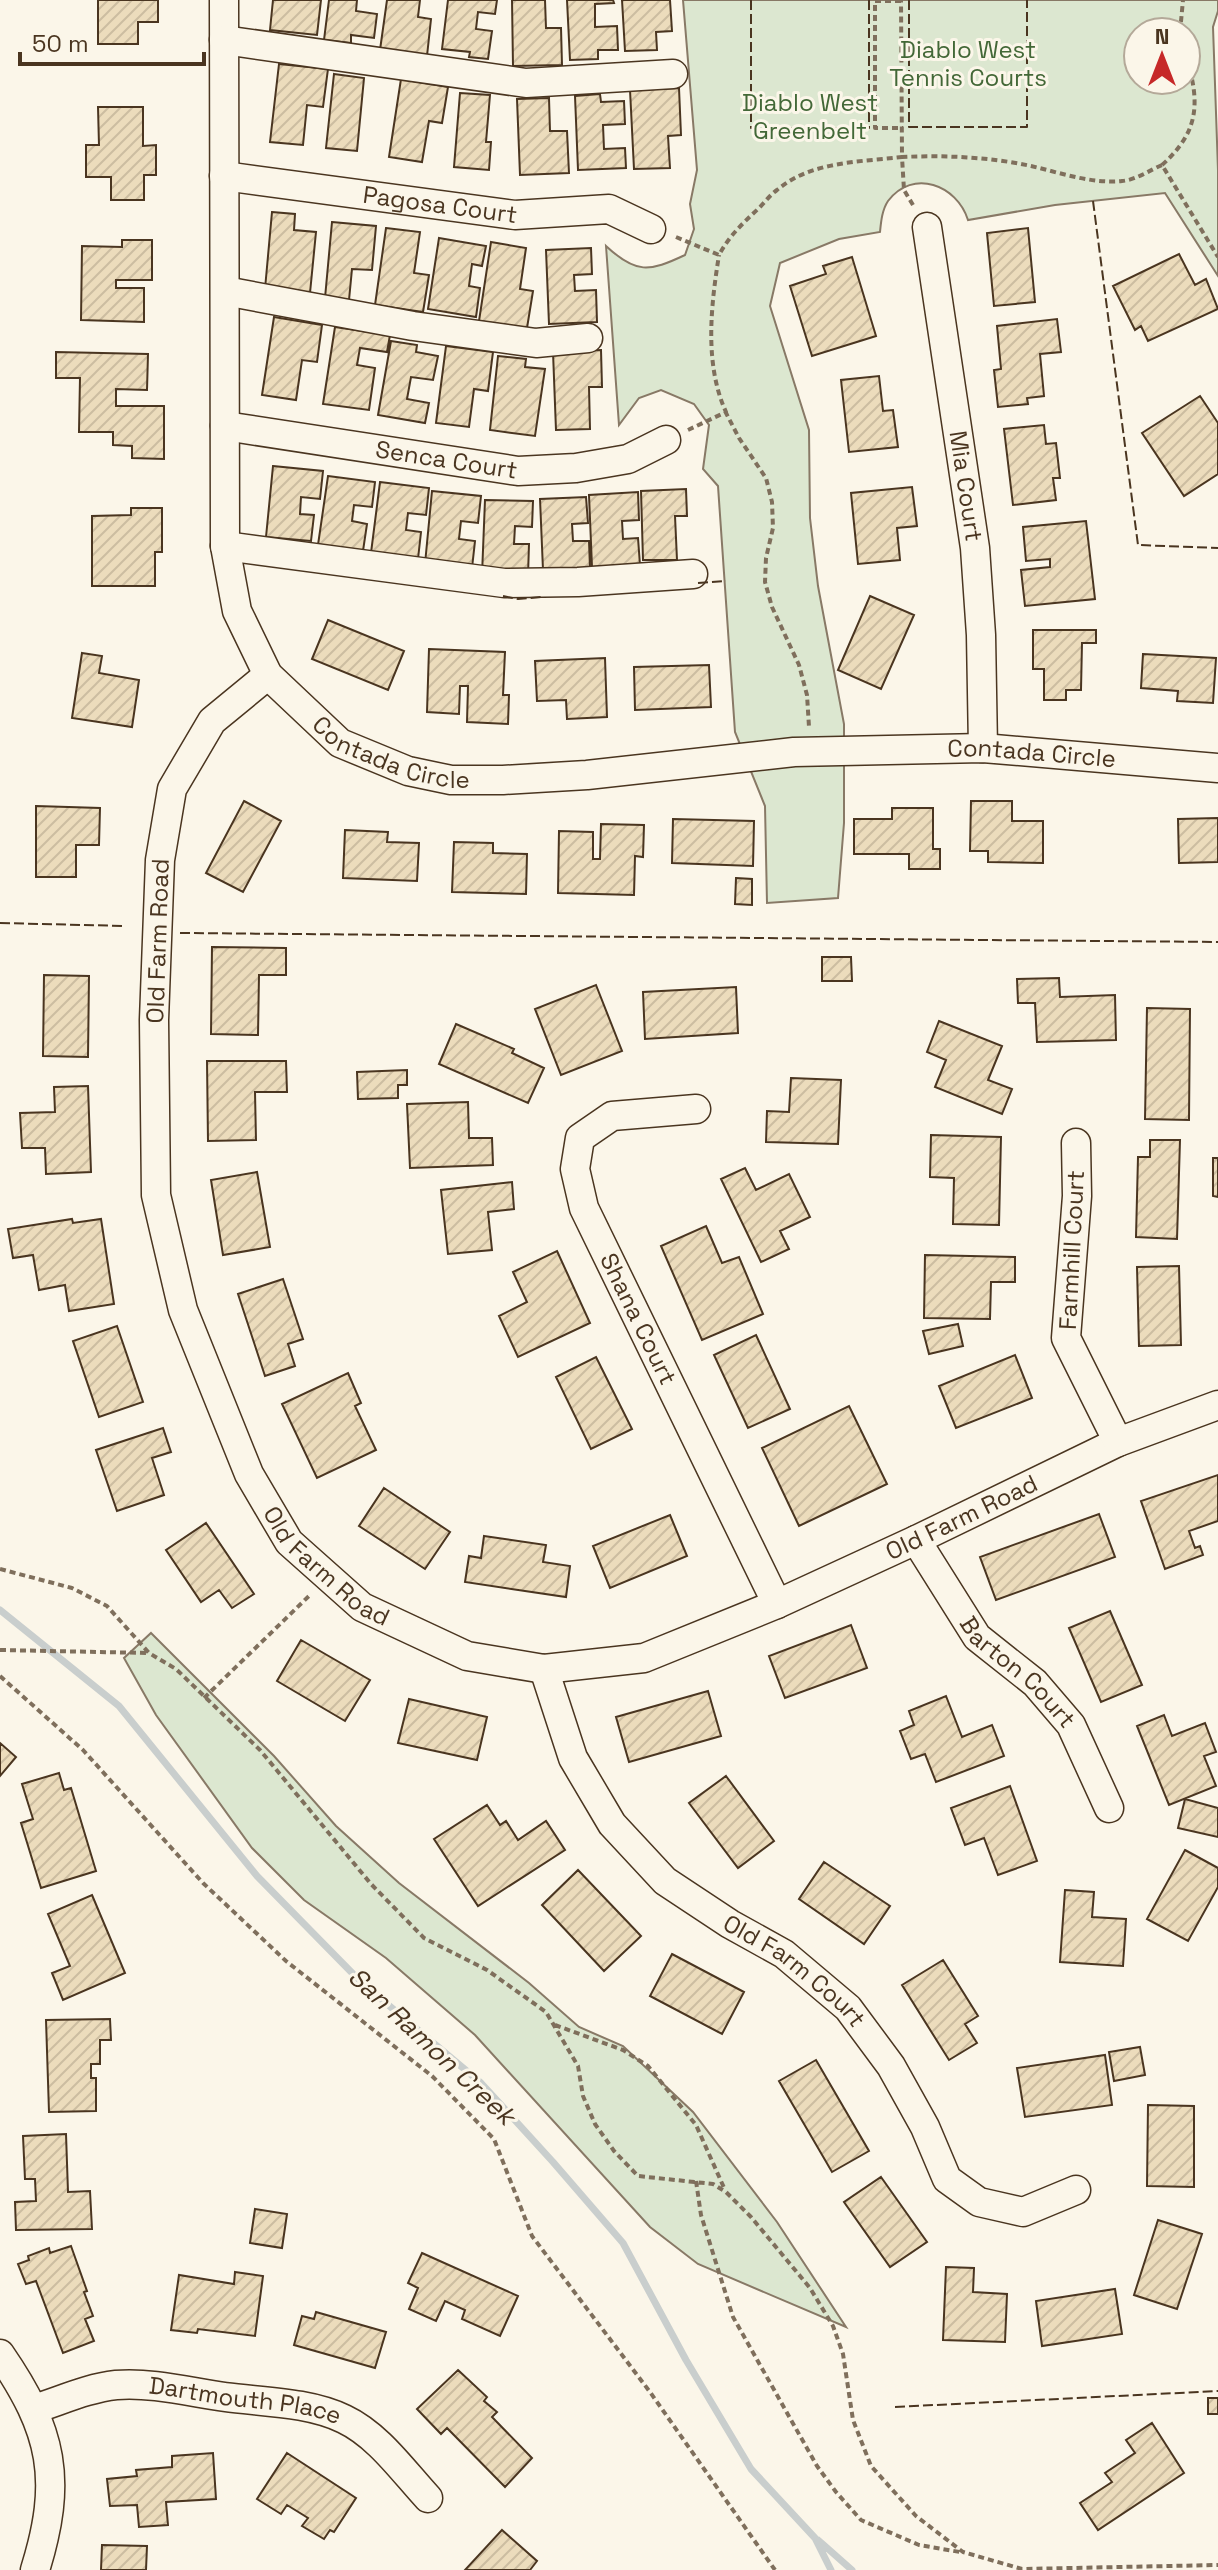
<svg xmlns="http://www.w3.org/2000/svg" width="1218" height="2570" font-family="'Space Grotesk',sans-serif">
	<defs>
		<pattern id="building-hatch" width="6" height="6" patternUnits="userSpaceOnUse" patternTransform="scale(2)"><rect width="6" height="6" fill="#ecdcbc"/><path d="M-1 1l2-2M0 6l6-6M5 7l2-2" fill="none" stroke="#ccbda1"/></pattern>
	</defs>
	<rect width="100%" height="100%" fill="#fbf6e9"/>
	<path fill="#dce7d0" stroke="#887966" stroke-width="2" fill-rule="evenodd" d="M683 0H1218V11L1213 27 1218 170V276L1165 193 1055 205 968 220C957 185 913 168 888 201 882 210 881 222 880 232L839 239 780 263 770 306 809 430 810 518 818 586 844 724V823L838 898 767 903 765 806 735 732 718 486 703 469 709 425 694 404 661 390 639 398 619 425 606 246C636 274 649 272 685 255L694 229 690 204 697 170ZM1138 32H1186V80H1138Z
		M151 1633 274 1756 336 1826 399 1883 529 1983 579 2027 623 2046 693 2112 777 2222 846 2327 698 2264 650 2227 475 2035 386 1958 304 1900 252 1848 156 1715 124 1658Z"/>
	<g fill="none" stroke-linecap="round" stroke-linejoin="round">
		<path stroke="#c9cecd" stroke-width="7" d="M0 1610 119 1706 257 1876 361 1982 481 2083 553 2162 623 2243 686 2360 751 2469 815 2538 831 2570
			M818 2540 852 2570"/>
	</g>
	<path fill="url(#building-hatch)" stroke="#4a3520" stroke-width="2" d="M98 0H158V22H138V44H98Z
		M273 0H321L317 35 270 30Z
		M329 0H357L356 11 377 14 374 38 351 35V43L324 40Z
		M387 0H420L418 17 431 19 427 56 380 50Z
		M448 0H497L495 14 478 12 476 29 492 31 488 59 469 57 470 52 442 49Z
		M512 0H545L546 28H561L562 65 513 66Z
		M567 0H613L614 3 595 4V27L617 26 618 50H598V59L570 60Z
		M622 0H670L672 31 656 32 657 50 625 51Z
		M279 64 328 69 323 107 307 105 303 145 270 142Z
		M334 74 364 78 357 151 326 148Z
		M401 79 448 87 442 123 429 121 422 162 389 157Z
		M679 88 681 135 668 136 670 168 634 169 630 90Z
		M460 93 490 95 486 142H491L489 170 454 167Z
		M600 94 601 102 624 101 625 124 603 125 604 149 625 148 626 168 578 170 575 96Z
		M549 98 550 131H567L569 173 520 175 517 99Z
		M98 107H143V146L156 145V175H144V200H111V177H86V145H99Z
		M272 212 295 214 294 230 316 232 310 293 265 289Z
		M332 222 376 226 372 270 352 269 349 300 325 298Z
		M386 228 420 232 414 273 429 275 423 312 375 305Z
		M1028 228 1035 302 994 306 987 233Z
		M439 238 486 246 482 266 472 264 469 286 480 288 476 317 428 309Z
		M122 240H152V280H116V288H144V322L81 320 82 246 122 247Z
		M491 242 526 248 520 289 533 291 527 328 479 321Z
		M591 248 592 274 574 275 575 291 596 290 597 322 549 324 546 250Z
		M1179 254 1195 285 1206 279 1218 309 1148 341 1141 326 1135 330 1113 286Z
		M852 257 876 336 812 356 790 286 826 274 823 266Z
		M274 317 322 325 317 362 302 360 296 400 262 395Z
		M1057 319 1061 352 1040 354 1044 396 1027 398 1028 404 998 407 994 370 1001 369 997 326Z
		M335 327 390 335 387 352 360 348 357 365 375 368 369 410 323 404Z
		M391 341 417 345 416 352 438 356 433 380 411 377 407 399 429 403 425 423 378 415Z
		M446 346 493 352 488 391 474 389 469 427 436 423Z
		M601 350 602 387H589L590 429 556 430 553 352Z
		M56 352 148 354 147 390 116 389V406H164V459L132 458V446L113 445V432H79L80 378H56Z
		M498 356 526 359 525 367 545 369 535 436 490 430Z
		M879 376 883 411 893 410 898 447 849 452 841 380Z
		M1200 396 1218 423V474L1184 496 1142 433Z
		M1044 425 1046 444 1056 443 1060 478H1053L1056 500 1013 505 1004 429Z
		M273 466 323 471 320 499 301 497 300 514 314 515 311 541 266 537Z
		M328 476 375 482 372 507 354 505 352 521 367 524 363 551 318 545Z
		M380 482 429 488 426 515 408 513 406 530 421 532 418 559 371 553Z
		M912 487 917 526 897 528 900 560 858 564 851 493Z
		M686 489 687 516H675L677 560H643L641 491Z
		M432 491 481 496 478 523 461 521 459 539 475 541 472 568 425 564Z
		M638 492 639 520 622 521 623 539 638 538 640 565 592 567 589 495Z
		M586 497 588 523 572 524 573 541H589L590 568 543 570 540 499Z
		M485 500 533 501 532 527 515 526 514 544H529L528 576 482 575Z
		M131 508H162V552H155V586H92V516L131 515Z
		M1086 521 1095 599 1025 606 1021 570 1050 567V559L1026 561 1023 527Z
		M870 596 914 615 881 689 838 670Z
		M328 620 404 651 388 690 312 659Z
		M1033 630H1096V643H1082L1081 690H1066V700H1044V669H1033Z
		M429 649 505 652 503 695H509L508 724 467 722 468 686H460L459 714 427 712Z
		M82 653 102 656 99 673 139 680 132 727 72 718Z
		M1143 654 1216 658 1213 703 1177 701 1178 691 1141 688Z
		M605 658 607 717 567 719 566 700 537 701 535 661Z
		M709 665 711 707 635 710 634 667Z
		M244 801 281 821 243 892 206 873Z
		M971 801H1012V821H1043V863L988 862V851H970Z
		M36 806 100 808 99 845H76V877H36Z
		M892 808H933V849H940V869H909V854H854V819H892Z
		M1218 818V862L1179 863 1178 819Z
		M673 819 754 821 753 866 672 863Z
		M601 824 644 825 643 857 635 856 634 895 558 893 559 831 593 832V859H600Z
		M345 830 388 832 387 842 419 843 417 881 343 878Z
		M454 842 493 843V853L527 854 526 894 452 892Z
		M736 878 752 879V905L735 904Z
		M212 947 286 948V975H259L258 1035 211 1034Z
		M822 957H851L852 981H822Z
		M44 975 89 976 88 1057 43 1056Z
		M1059 978 1060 997 1115 995 1116 1040 1037 1042 1035 1003H1018L1017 979Z
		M596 985 622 1051 561 1075 535 1009Z
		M736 987 738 1033 645 1039 643 992Z
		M1147 1008 1190 1009 1189 1120 1145 1119Z
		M939 1021 1002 1046 988 1080 1012 1089 1002 1114 935 1087 946 1060 927 1052Z
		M456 1024 514 1049 512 1053 544 1068 528 1103 439 1064Z
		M207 1061H286L287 1092H255L256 1140 208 1141Z
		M407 1070V1085H398V1098L358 1099 357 1072Z
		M791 1078 841 1080 838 1144 766 1142 767 1111 789 1112Z
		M88 1086 91 1172 46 1174 45 1148H22L20 1113 55 1112 54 1087Z
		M468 1102 469 1138H492L493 1165 410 1168 407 1104Z
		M931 1135 1001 1137 999 1225 953 1224 954 1178 930 1177Z
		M1150 1140H1180L1177 1239 1136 1237 1138 1157H1150Z
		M1213 1158H1218V1197L1213 1196Z
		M745 1168 756 1190 789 1174 810 1217 780 1231 789 1249 761 1262 721 1179Z
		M257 1172 270 1247 223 1255 211 1180Z
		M512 1182 514 1209 488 1212 492 1250 448 1254 441 1190Z
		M72 1219 73 1223 101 1219 114 1304 69 1311 65 1285 39 1290 33 1255 13 1258 8 1229Z
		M706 1226 722 1263 739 1257 763 1314 702 1340 661 1246Z
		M557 1251 590 1323 518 1357 499 1316 527 1302 513 1272Z
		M925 1255 1015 1257V1282H991L990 1319 924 1318Z
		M1179 1266 1181 1345 1139 1346 1137 1267Z
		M283 1279 303 1339 288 1344 295 1366 265 1376 238 1294Z
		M958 1324 963 1346 929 1354 923 1331Z
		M117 1326 143 1402 99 1417 73 1341Z
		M756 1335 790 1409 748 1428 714 1355Z
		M1015 1355 1032 1398 956 1428 939 1386Z
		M596 1357 632 1429 591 1449 556 1377Z
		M348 1373 361 1403 355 1406 376 1450 317 1478 282 1404Z
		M849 1406 887 1484 799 1526 762 1448Z
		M163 1428 171 1452 152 1458 164 1495 117 1511 96 1450Z
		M1218 1475V1521L1189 1531 1195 1548 1200 1546 1203 1555 1165 1569 1141 1501Z
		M384 1488 450 1532 425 1569 359 1526Z
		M1099 1514 1115 1557 996 1600 980 1557Z
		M670 1515 687 1556 610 1588 593 1546Z
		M206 1523 254 1594 232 1608 219 1590 201 1602 166 1550Z
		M484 1536 546 1545 543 1562 570 1566 566 1597 465 1582 469 1556 481 1558Z
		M1110 1611 1142 1685 1101 1702 1069 1628Z
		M851 1625 867 1668 785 1698 769 1656Z
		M301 1640 370 1680 345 1721 277 1681Z
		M708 1691 721 1736 629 1762 616 1717Z
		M946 1696 962 1737 992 1725 1004 1756 936 1782 925 1754 911 1759 900 1731 914 1725 909 1711Z
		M409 1699 487 1717 477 1760 398 1743Z
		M1164 1715 1172 1736 1205 1723 1216 1752 1204 1756 1216 1786 1169 1805 1137 1726Z
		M0 1743 16 1757 0 1776Z
		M59 1773 64 1790 71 1788 96 1871 41 1888 21 1823 33 1819 22 1784Z
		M726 1776 774 1841 738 1868 689 1803Z
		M1010 1786 1037 1861 998 1875 984 1838 965 1845 951 1808Z
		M1185 1799 1218 1808V1837L1178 1828Z
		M487 1805 500 1825 506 1821 518 1840 546 1821 565 1850 478 1906 434 1839Z
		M1185 1850 1218 1868V1887L1188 1941 1147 1919Z
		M824 1862 890 1906 864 1944 799 1899Z
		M578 1870 641 1936 604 1971 542 1905Z
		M1065 1890 1094 1892 1092 1917 1126 1919 1123 1966 1060 1962Z
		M92 1895 125 1973 63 2000 52 1973 70 1966 48 1914Z
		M672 1954 744 1992 722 2034 650 1996Z
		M943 1960 978 2016 965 2024 977 2043 949 2060 902 1985Z
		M110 2019 111 2040H100V2064H91V2078H96V2111L49 2112 46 2020Z
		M1140 2047 1145 2075 1114 2081 1109 2052Z
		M1105 2055 1112 2105 1025 2117 1017 2068Z
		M816 2060 869 2151 832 2172 779 2081Z
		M1148 2105 1194 2106V2187L1147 2186Z
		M66 2134 68 2192 90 2191 92 2229 16 2230 15 2202 36 2201 35 2179H25L23 2136Z
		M881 2177 927 2242 890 2267 844 2202Z
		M255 2209 287 2214 282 2248 250 2243Z
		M1158 2220 1202 2234 1177 2309 1134 2295Z
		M71 2246 87 2291 84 2292 93 2316 85 2319 94 2341 63 2353 36 2281 26 2284 18 2264 29 2260 28 2256 49 2248 50 2253Z
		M422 2253 518 2296 500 2336 462 2319 465 2310 445 2301 436 2321 409 2309 418 2288 408 2283Z
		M946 2267 974 2268 973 2292 1007 2294 1005 2342 943 2340Z
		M235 2272 263 2276 255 2336 198 2329 197 2333 171 2330 179 2275 234 2284Z
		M1115 2289 1122 2334 1042 2346 1036 2301Z
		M316 2312 386 2332 375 2368 294 2345 302 2316 314 2319Z
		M458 2370 487 2397 484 2401 497 2412 492 2417 532 2458 505 2487 447 2428 441 2434 417 2409Z
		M1208 2398H1218V2414H1208Z
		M1152 2423 1184 2473 1098 2530 1080 2503 1112 2482 1105 2473 1135 2453 1126 2440Z
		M213 2453 216 2499 166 2502 168 2525 139 2527 137 2505 110 2506 107 2479 137 2476 136 2470 172 2467V2456Z
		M287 2453 356 2498 334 2532 330 2530 324 2539 302 2526 308 2518 287 2505 281 2514 257 2499Z
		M502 2530 537 2561 530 2570H465Z
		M102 2545 147 2546 146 2570H101Z"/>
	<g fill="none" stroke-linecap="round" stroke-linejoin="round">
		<g stroke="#4a3520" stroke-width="31">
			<g id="minor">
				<path id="s1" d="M224 0 225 546 237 611 268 675 340 743 408 771 451 780H503L587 775 794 752 983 748 1218 768"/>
				<path d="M224 40 526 83 673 74"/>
				<path id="s2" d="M224 176 515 215 609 209 651 229"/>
				<path id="s3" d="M927 227 975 548 981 635 983 748"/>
				<path d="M225 291 413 326 536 343 588 338"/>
				<path id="s4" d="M225 426 518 471 576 468 628 459 666 440"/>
				<path d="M225 546 504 583 578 582 693 574"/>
				<path id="s5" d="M268 675 212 721 172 789 160 860 154 1020 156 1195 183 1310 249 1474 289 1542 362 1607 467 1656 544 1669 644 1658 777 1604 916 1540 1118 1442 1218 1405"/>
				<path id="s6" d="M696 1109 612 1116 580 1138 575 1169 584 1208 777 1604"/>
				<path d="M1076 1143 1077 1196 1066 1338 1118 1442"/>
				<path id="s7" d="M916 1540 977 1637 1035 1683 1071 1725 1109 1808"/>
				<path id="s8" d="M544 1669 573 1758 612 1824 665 1881 730 1924 784 1954 848 2008 891 2066 925 2127 947 2179 979 2202 1023 2212 1076 2190"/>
				<path d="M0 2354C53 2431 63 2480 35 2570"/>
				<path id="s9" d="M34 2409C60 2401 88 2388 116 2385 151 2382 190 2392 225 2397 263 2402 309 2402 344 2419 378 2435 403 2471 428 2498"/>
			</g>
		</g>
		<path stroke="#7f6f5c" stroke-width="4" stroke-dasharray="6 4" stroke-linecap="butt" d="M901 1H875V128H903
			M1180 32 1183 0
			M1162 165C1200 131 1200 102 1186 56
			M913 205 904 190 902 157C944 155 990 157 1031 166 1061 173 1092 184 1122 181 1136 180 1150 170 1162 165L1218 257
			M676 237 719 255C729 236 743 223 759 208 765 202 770 195 777 190 811 161 860 162 902 157L901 0
			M725 411 739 438 766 478 772 502 773 528 766 558 765 582 772 607 799 665 807 695 809 727
			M688 430 726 412C704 364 711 305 719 255
			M0 1569 72 1588 107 1606 149 1653 176 1669 260 1750 371 1884 424 1938 487 1970 546 2012 578 2066 583 2096 595 2124 614 2151 638 2176 713 2184 726 2192 751 2217 810 2288 833 2326 843 2354 853 2420 871 2466 916 2516 963 2552 1022 2569 1218 2565
			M0 1650 149 1653
			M0 1676 83 1750 203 1883 286 1961 432 2076 494 2139 532 2236 650 2392 775 2570
			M204 1698 311 1594
			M555 2025 623 2050 648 2066 696 2125 725 2190
			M696 2181 701 2215 733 2317 817 2466 836 2492 861 2520 919 2545 960 2552"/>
		<use href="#minor" stroke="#fbf6e9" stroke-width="28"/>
		<path stroke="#4a3520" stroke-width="2" stroke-dasharray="10 4" stroke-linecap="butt" d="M751 0V128H869V0
			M909 0V127H1027V0
			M1093 201 1138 545 1218 548
			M698 583 726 581
			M503 596 518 599 542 597
			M0 923 126 926
			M180 933 1218 942
			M895 2407 1218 2391"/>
	</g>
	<g text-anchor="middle" stroke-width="6" stroke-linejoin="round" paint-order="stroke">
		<g font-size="24" fill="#436837" stroke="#fbf6e9">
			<text x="968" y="58">Diablo West<tspan x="968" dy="28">Tennis Courts</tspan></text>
			<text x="810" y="111">Diablo West<tspan x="810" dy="28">Greenbelt</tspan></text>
		</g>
		<g font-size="24" fill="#4a3520" stroke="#fbf6e9">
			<text dy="8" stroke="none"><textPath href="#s2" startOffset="218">Pagosa Court</textPath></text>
			<text dy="8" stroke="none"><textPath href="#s4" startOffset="224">Senca Court</textPath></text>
			<text dy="8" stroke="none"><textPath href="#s3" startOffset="262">Mia Court</textPath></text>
			<text dy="8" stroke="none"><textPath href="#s1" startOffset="834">Contada Circle</textPath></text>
			<text dy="8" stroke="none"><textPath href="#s1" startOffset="1482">Contada Circle</textPath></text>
			<text transform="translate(158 941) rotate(-88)" y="8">Old Farm Road</text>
			<text transform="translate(1072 1250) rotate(-87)" y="8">Farmhill Court</text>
			<text dy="8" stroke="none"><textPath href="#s6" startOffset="318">Shana Court</textPath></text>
			<text dy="8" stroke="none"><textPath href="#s5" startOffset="1672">Old Farm Road</textPath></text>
			<text dy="8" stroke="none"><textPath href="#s5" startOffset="976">Old Farm Road</textPath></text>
			<text dy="8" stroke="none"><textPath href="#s7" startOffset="168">Barton Court</textPath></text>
			<text dy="8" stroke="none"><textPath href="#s8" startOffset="406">Old Farm Court</textPath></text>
			<text dy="8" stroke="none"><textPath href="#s9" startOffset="216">Dartmouth Place</textPath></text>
		</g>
		<g font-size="26" font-style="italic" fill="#4a3520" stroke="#fbf6e9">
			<text transform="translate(432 2046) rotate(43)" y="9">San Ramon Creek</text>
		</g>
	</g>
	<g transform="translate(1162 56)"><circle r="38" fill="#fbf6e9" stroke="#b4a999" stroke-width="2"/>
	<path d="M0-6L14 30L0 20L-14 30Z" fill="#c62828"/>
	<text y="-12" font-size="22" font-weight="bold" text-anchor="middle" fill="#4a3520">N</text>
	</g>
	<path d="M20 52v12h184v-12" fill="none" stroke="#4a3520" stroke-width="4"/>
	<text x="32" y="52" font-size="24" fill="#4a3520" stroke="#fbf6e9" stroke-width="6" paint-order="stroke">50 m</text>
</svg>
